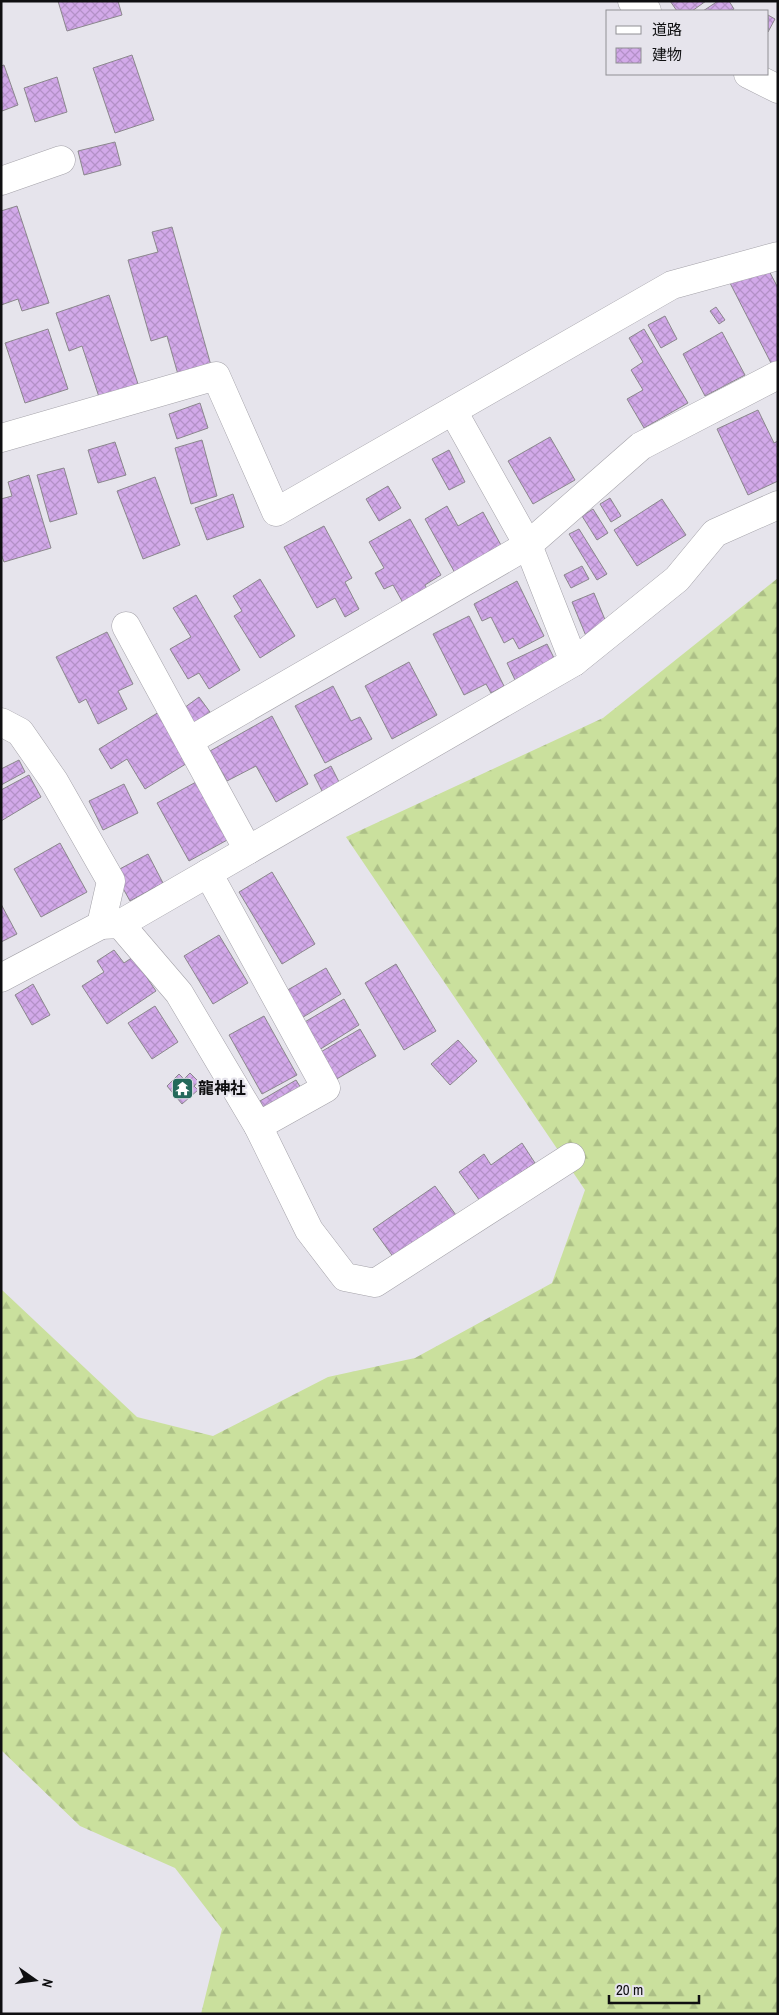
<svg xmlns="http://www.w3.org/2000/svg" width="779" height="2015" viewBox="0 0 779 2015" font-family="'Archivo Narrow','Noto Sans JP',sans-serif">
	<defs>
		<pattern id="forest-firs" width="22" height="20" patternUnits="userSpaceOnUse" patternTransform="scale(1.25)"><rect width="22" height="20" fill="#cae09d"/><path d="M5 1l3.5 6h-7zM16 11l3.5 6h-7z" fill="#acbf86"/></pattern>
		<pattern id="building-cross-hatch" width="8" height="8" patternUnits="userSpaceOnUse" patternTransform="scale(1.25)"><rect width="8" height="8" fill="#d2a9e9"/><path d="M0 0l8 8M0 8l8-8" fill="none" stroke="#b390c7"/></pattern>
	</defs>
	<rect width="100%" height="100%" fill="#e6e4ec"/>
	<path fill="url(#forest-firs)" d="M778 578V2014H201L222 1929 175 1868 80 1826 1 1750V1289L137 1417 213 1436 328 1377 415 1358 552 1283 585 1190 346 837 603 718Z"/>
	<g fill="url(#building-cross-hatch)" stroke="#8b878d">
		<path d="M58 1H118L122 15 67 31Z"/>
		<path d="M670 1H706L692 11H677Z"/>
		<path d="M718 1H729L734 9 730 11H703Z"/>
		<path d="M768 15 775 19 768 32Z"/>
		<path d="M132 55 154 120 115 133 93 68Z"/>
		<path d="M4 65 18 105 2 111 1 66Z"/>
		<path d="M57 77 67 112 35 122 24 88Z"/>
		<path d="M115 142 121 165 84 175 78 151Z"/>
		<path d="M17 206 49 303 22 311 18 299 1 305V211Z"/>
		<path d="M172 227 212 369 179 378 167 336 151 341 128 260 158 252 152 232Z"/>
		<path d="M766 265 778 288V362L772 365 730 283Z"/>
		<path d="M109 295 138 384 99 397 82 346 69 351 56 313Z"/>
		<path d="M716 307 725 320 719 324 710 311Z"/>
		<path d="M665 316 677 339 661 348 648 325Z"/>
		<path d="M48 329 68 389 25 403 5 343Z"/>
		<path d="M644 329 688 403 644 428 627 399 643 390 631 370 643 362 629 338Z"/>
		<path d="M722 332 745 375 705 396 683 354Z"/>
		<path d="M200 403 208 428 177 439 169 414Z"/>
		<path d="M758 410 774 443 778 441V481L748 495 717 429Z"/>
		<path d="M550 437 575 480 533 504 508 461Z"/>
		<path d="M202 440 217 496 191 504 175 448Z"/>
		<path d="M115 442 126 475 98 483 88 450Z"/>
		<path d="M449 450 465 482 449 490 432 459Z"/>
		<path d="M64 468 77 514 50 522 37 475Z"/>
		<path d="M29 475 51 548 4 562 1 554V499L12 496 8 482Z"/>
		<path d="M155 477 180 545 143 559 117 491Z"/>
		<path d="M388 486 401 508 379 521 366 499Z"/>
		<path d="M233 494 244 527 207 540 195 508Z"/>
		<path d="M610 498 621 516 611 522 600 504Z"/>
		<path d="M662 499 686 535 637 566 614 530Z"/>
		<path d="M447 506 458 526 483 512 502 547 455 573 425 519Z"/>
		<path d="M593 509 608 533 597 540 582 516Z"/>
		<path d="M410 519 441 575 425 585 431 596 407 610 393 585 384 589 375 573 384 568 369 542Z"/>
		<path d="M324 526 352 578 345 582 359 609 345 617 335 598 317 608 284 547Z"/>
		<path d="M579 529 607 574 597 580 569 534Z"/>
		<path d="M582 566 589 579 571 588 564 575Z"/>
		<path d="M260 579 295 636 260 658 234 616 242 611 233 596Z"/>
		<path d="M517 581 544 636 519 649 513 638 504 643 491 617 482 621 474 604Z"/>
		<path d="M594 593 608 627 586 636 572 602Z"/>
		<path d="M196 595 240 670 209 689 199 673 188 679 170 649 191 637 173 608Z"/>
		<path d="M469 616 504 686 491 693 486 684 464 695 433 634Z"/>
		<path d="M107 632 133 684 118 691 127 709 98 724 86 699 79 703 56 657Z"/>
		<path d="M547 644 556 662 516 682 507 663Z"/>
		<path d="M409 662 437 715 392 739 365 686Z"/>
		<path d="M333 686 351 721 360 717 372 739 325 763 295 706Z"/>
		<path d="M199 697 210 712 194 724 184 708Z"/>
		<path d="M159 712 189 762 145 789 127 759 111 769 99 749Z"/>
		<path d="M272 716 308 784 276 802 256 766 227 781 210 751Z"/>
		<path d="M19 760 25 772 1 785V769Z"/>
		<path d="M331 766 340 784 323 793 314 775Z"/>
		<path d="M29 775 41 797 1 821V790Z"/>
		<path d="M198 781 229 839 189 861 157 803Z"/>
		<path d="M124 784 138 813 103 830 89 801Z"/>
		<path d="M60 843 87 892 41 917 14 869Z"/>
		<path d="M148 854 163 883 130 901 114 872Z"/>
		<path d="M272 872 315 944 282 964 239 892Z"/>
		<path d="M1 904 17 934 1 942Z"/>
		<path d="M219 935 248 983 213 1004 184 956Z"/>
		<path d="M114 950 124 963 133 957 156 991 107 1024 82 986 104 972 97 961Z"/>
		<path d="M396 964 436 1031 404 1050 365 983Z"/>
		<path d="M326 968 341 994 300 1019 284 992Z"/>
		<path d="M33 984 50 1015 32 1025 15 995Z"/>
		<path d="M344 999 359 1025 319 1050 303 1023Z"/>
		<path d="M155 1006 178 1042 152 1059 128 1023Z"/>
		<path d="M264 1016 297 1075 262 1094 229 1035Z"/>
		<path d="M360 1029 376 1056 335 1080 319 1053Z"/>
		<path d="M458 1040 477 1061 450 1085 431 1064Z"/>
		<path d="M190 1073 199 1082 194 1086 198 1090 182 1104 167 1086 179 1074 184 1079Z"/>
		<path d="M296 1080 304 1093 267 1114 260 1101Z"/>
		<path d="M522 1143 535 1163 480 1201 459 1172 484 1154 491 1165Z"/>
		<path d="M435 1186 456 1215 394 1258 373 1229Z"/>
	</g>
	<g fill="none" stroke-linecap="round" stroke-linejoin="round">
		<defs>
			<g id="minor">
				<path d="M632 1 647 11"/>
				<path d="M748 74 778 89"/>
				<path d="M1 181 61 160"/>
				<path d="M453 411 528 545 574 662"/>
				<path d="M1 438 216 376 276 512 672 285 778 256"/>
				<path d="M126 626 248 850"/>
				<path d="M1 722 20 732 54 781 111 881 101 925 1 978"/>
				<path d="M189 741 528 545 641 446 778 375"/>
				<path d="M208 873 326 1088 258 1126"/>
				<path d="M120 924 179 993 258 1126 309 1230 345 1277 375 1283 571 1157"/>
				<path d="M101 925 120 924 574 662 677 579 715 533 778 505"/>
			</g>
		</defs>
		<use href="#minor" stroke="#a4a2a9" stroke-width="29"/>
		<use href="#minor" stroke="#fff" stroke-width="28"/>
	</g>
	<defs>
		<symbol id="temple-square" viewBox="-11 -11 22 22"><rect x="-9" y="-9" width="18" height="18" rx="4" fill="#24695b" stroke="#e6e4ec"/><path d="M0-6L5-2H3V0L6.5 2.5H4V6H1.5V3h-3V6H-4V2.5H-6.5L-3 0V-2H-5Z" fill="#fff"/></symbol>
	</defs>
	<g fill-rule="evenodd">
		<use href="#temple-square" x="170" y="1076" width="25" height="25"/>
	</g>
	<g text-anchor="middle" stroke-width="4.5" stroke-linejoin="round" paint-order="stroke">
		<g font-size="16" font-weight="bold" fill="#0f0f11" stroke="#e6e4ec" text-anchor="start">
			<text x="198" y="1094">龍神社</text>
		</g>
	</g>
	<rect width="779" height="2015" fill="none" stroke="#0f0f11" stroke-width="5"/>
	<rect x="606" y="10" width="162" height="65" fill="#e6e4ec" stroke="#908f94"/>
	<rect x="616" y="26" width="25" height="8" fill="#ffffff" stroke="#908f94"/>
	<text x="652" y="35" font-size="15" fill="#0f0f11">道路</text>
	<rect x="616" y="48" width="25" height="15" fill="url(#building-cross-hatch)" stroke="#908f94"/>
	<text x="652" y="60" font-size="15" fill="#0f0f11">建物</text>
	<g transform="translate(35 1980) rotate(104)" stroke="#e6e4ec" stroke-width="4" paint-order="stroke">
	<path d="M0-4L9 19L0 12L-9 19Z" fill="#0f0f11"/>
	<text y="-8" font-size="14" font-weight="bold" text-anchor="middle" fill="#0f0f11">N</text>
	</g>
	<path d="M609 1995v8h90v-8" fill="none" stroke="#0f0f11" stroke-width="2.5"/>
	<text x="616" y="1995" font-size="15" fill="#0f0f11" stroke="#e6e4ec" stroke-width="4" paint-order="stroke">20 m</text>
</svg>
